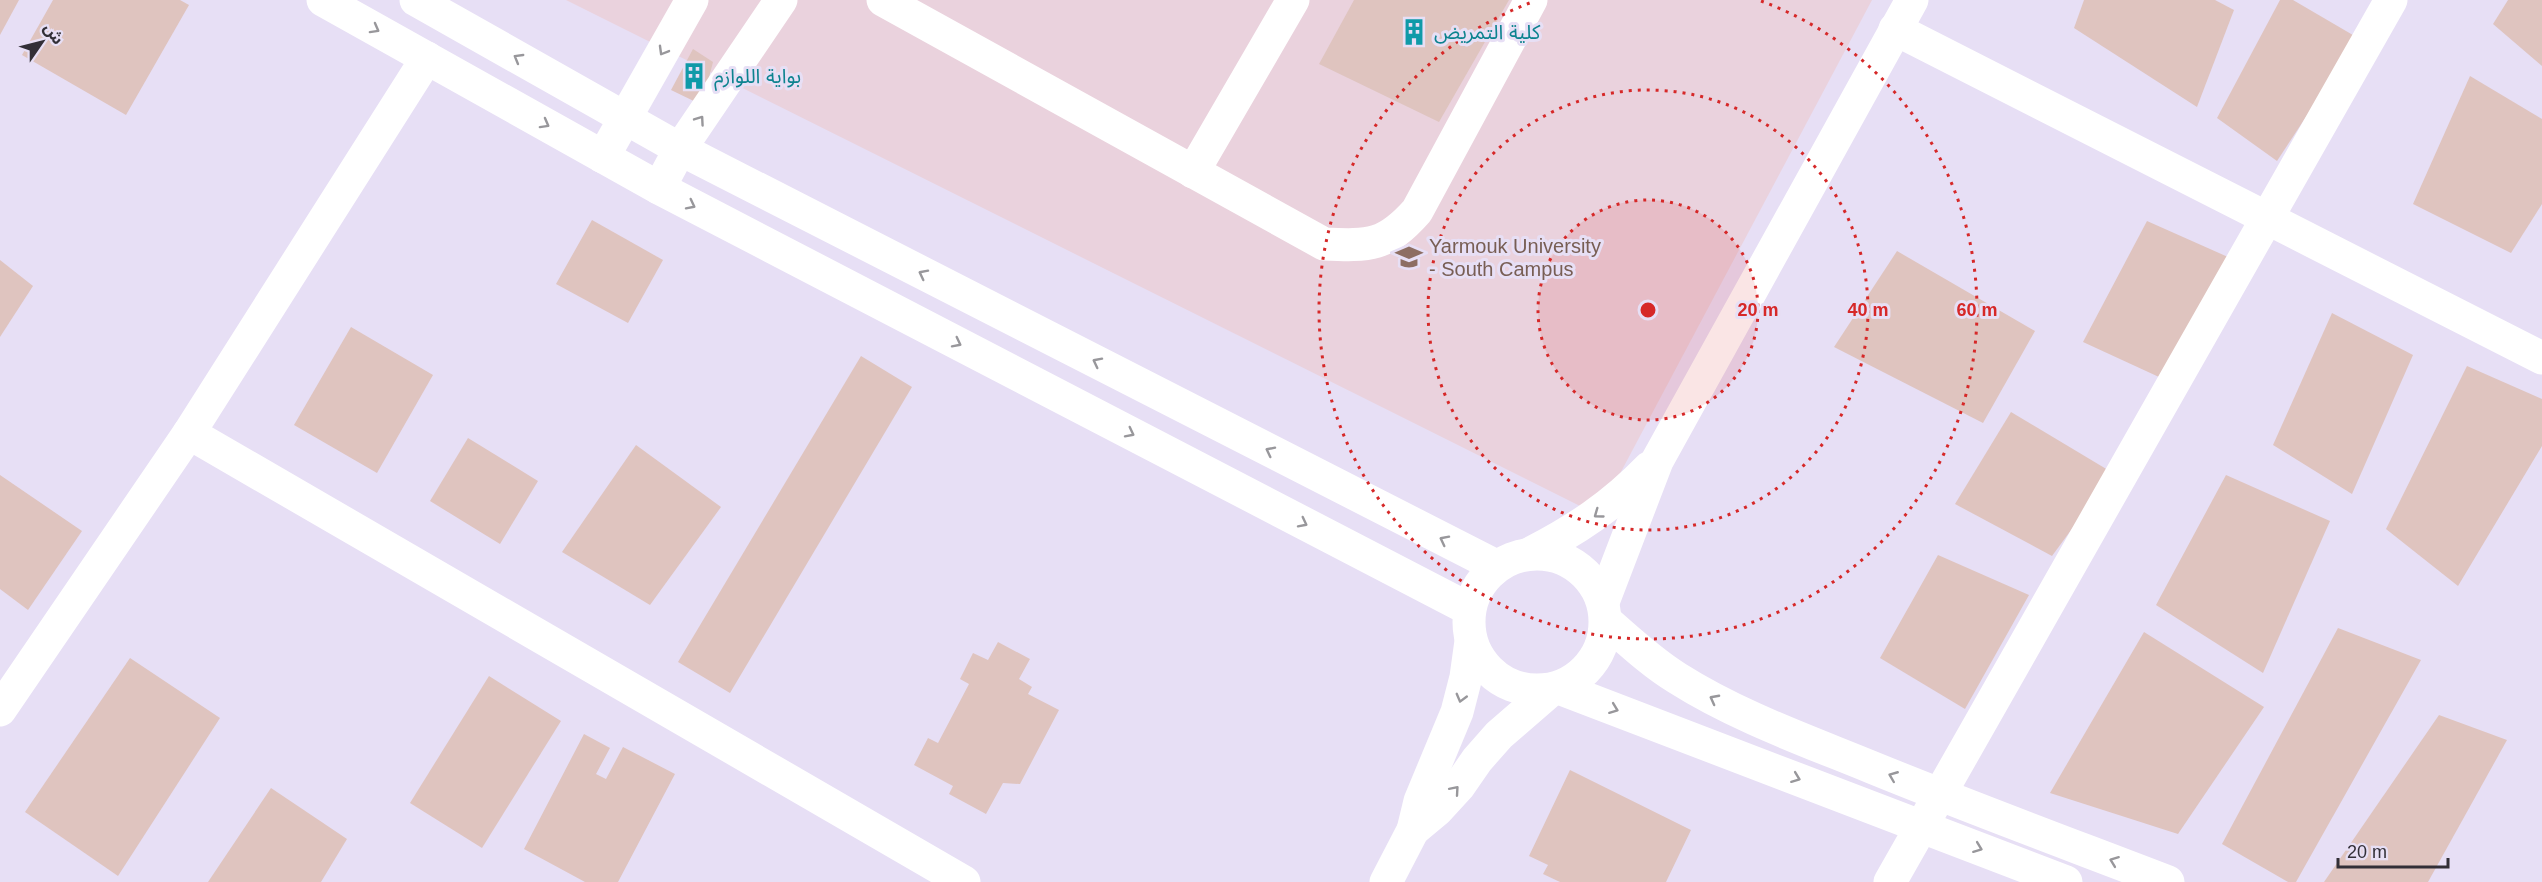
<svg xmlns="http://www.w3.org/2000/svg" width="2542" height="882" viewBox="0 0 2542 882" font-family="Helvetica,'Noto Sans Arabic',sans-serif">
	<rect width="100%" height="100%" fill="#e7dff5"/>
	<path fill="#ead2dd" d="M566 0H1872L1598 515Z"/>
	<g fill="#dfc4bf">
		<path d="M0 0H19L0 35Z"/>
		<path d="M53 0H180L189 5 126 115 22 55Z"/>
		<path d="M1354 0H1509L1439 122 1319 64Z"/>
		<path d="M2084 0H2215L2234 10 2197 107 2074 28Z"/>
		<path d="M2280 0H2293L2358 38 2277 161 2217 118Z"/>
		<path d="M2508 0H2542V66L2493 24Z"/>
		<path d="M693 49 713 62 702 105 671 90Z"/>
		<path d="M2470 76 2542 119V204L2511 253 2413 204Z"/>
		<path d="M592 220 663 260 628 323 556 284Z"/>
		<path d="M2147 221 2228 257 2159 377 2083 342Z"/>
		<path d="M1897 251 2035 331 1983 423 1834 347Z"/>
		<path d="M0 260 33 286 0 337Z"/>
		<path d="M2332 313 2413 355 2352 494 2273 445Z"/>
		<path d="M351 327 433 375 377 473 294 425Z"/>
		<path d="M861 356 912 387 730 693 678 662Z"/>
		<path d="M2467 366 2542 399V446L2458 586 2386 529Z"/>
		<path d="M2011 412 2113 473 2052 556 1955 504Z"/>
		<path d="M468 438 538 481 500 544 430 501Z"/>
		<path d="M636 445 721 507 650 605 562 552Z"/>
		<path d="M0 475 82 531 28 610 0 589Z"/>
		<path d="M2226 475 2330 521 2263 673 2156 605Z"/>
		<path d="M1938 555 2029 595 1965 709 1880 658Z"/>
		<path d="M2338 628 2421 660 2296 882H2288L2222 844Z"/>
		<path d="M2144 632 2264 707 2178 834 2050 793Z"/>
		<path d="M998 642 1030 659 1019 679 1032 687 1028 694 1059 710 1020 784 1003 783 986 814 949 794 953 786 914 765 928 738 938 743 969 684 960 679 973 653 988 660Z"/>
		<path d="M130 658 220 718 118 876 25 812Z"/>
		<path d="M489 676 561 721 482 848 410 803Z"/>
		<path d="M2439 715 2507 740 2428 882H2324Z"/>
		<path d="M584 734 610 748 596 774 606 779 623 747 675 774 618 882H585L524 849Z"/>
		<path d="M1570 770 1691 830 1666 882H1560L1543 874 1548 865 1529 856Z"/>
		<path d="M271 788 347 839 321 882H208Z"/>
	</g>
	<g fill="none" stroke-linecap="round" stroke-linejoin="round">
		<g stroke="#fff" stroke-width="33">
			<path d="M883 0 1324 244C1370 246 1386 246 1417 211L1531 0"/>
			<path d="M1895 29 2542 358"/>
			<path d="M603 157 692 0"/>
			<path d="M1193 172 1293 0"/>
			<path d="M659 188 680 149 781 0"/>
			<path d="M189 433 964 882"/>
			<path d="M0 710 189 433 427 58"/>
			<path d="M1413 830 1437 810 1459 786 1477 760 1499 735 1551 690"/>
			<path d="M1386 882 1413 830 1420 801 1457 712 1466 677 1471 641"/>
			<path d="M1890 882 2391 0"/>
		</g>
		<g stroke="#fff" stroke-width="33">
			<path d="M323 0 659 188 1469 609"/>
			<path d="M416 0 680 149 1496 566"/>
			<circle cx="1537" cy="622" r="68"/>
			<path d="M1529 554C1576 530 1612 506 1649 468"/>
			<path d="M1603 602 1657 461 1912 0"/>
			<path d="M1606 621C1629 641 1651 662 1677 678 1737 716 1805 740 1871 767 1969 807 2069 844 2168 882"/>
			<path d="M1559 688 2066 882"/>
		</g>
	</g>
	<defs><path id="oneway-chevron" d="M-2-3.5L2.5 0L-2 3.5" fill="none" stroke-width="1.6" stroke-linecap="round" stroke-linejoin="round" transform="scale(1.5)"/></defs>
	<g stroke="#98979b">
		<use href="#oneway-chevron" transform="translate(375 29) rotate(29)"/>
		<use href="#oneway-chevron" transform="translate(663 51) rotate(120)"/>
		<use href="#oneway-chevron" transform="translate(518 58) rotate(-150)"/>
		<use href="#oneway-chevron" transform="translate(700 120) rotate(-55)"/>
		<use href="#oneway-chevron" transform="translate(545 124) rotate(29)"/>
		<use href="#oneway-chevron" transform="translate(691 205) rotate(27)"/>
		<use href="#oneway-chevron" transform="translate(923 274) rotate(-153)"/>
		<use href="#oneway-chevron" transform="translate(957 343) rotate(27)"/>
		<use href="#oneway-chevron" transform="translate(1097 362) rotate(-153)"/>
		<use href="#oneway-chevron" transform="translate(1130 433) rotate(27)"/>
		<use href="#oneway-chevron" transform="translate(1270 451) rotate(-153)"/>
		<use href="#oneway-chevron" transform="translate(1598 514) rotate(144)"/>
		<use href="#oneway-chevron" transform="translate(1303 523) rotate(27)"/>
		<use href="#oneway-chevron" transform="translate(1444 540) rotate(-153)"/>
		<use href="#oneway-chevron" transform="translate(1461 698) rotate(105)"/>
		<use href="#oneway-chevron" transform="translate(1714 699) rotate(-152)"/>
		<use href="#oneway-chevron" transform="translate(1614 709) rotate(21)"/>
		<use href="#oneway-chevron" transform="translate(1893 776) rotate(-158)"/>
		<use href="#oneway-chevron" transform="translate(1796 778) rotate(21)"/>
		<use href="#oneway-chevron" transform="translate(1455 790) rotate(-49)"/>
		<use href="#oneway-chevron" transform="translate(1978 848) rotate(21)"/>
		<use href="#oneway-chevron" transform="translate(2114 861) rotate(-159)"/>
	</g>
	<circle cx="1648" cy="310" r="110" fill="#d62828" fill-opacity=".12"/>
	<g fill="none" stroke="#d62828" stroke-width="3" stroke-dasharray="3 6">
		<circle cx="1648" cy="310" r="110"/>
		<circle cx="1648" cy="310" r="220"/>
		<path d="M1761 1A329 329 0 1 1 1535 1"/>
	</g>
	<defs>
		<symbol id="building-bare" viewBox="-9 -9 18 18"><path d="M-4-6H4V6H1V3H-1V6H-4ZM-2.5-4.3h1.7v1.8h-1.7ZM.8-4.3h1.7v1.8H.8ZM-2.5-1h1.7V.8h-1.7ZM.8-1h1.7V.8H.8Z" fill="#0f9aa8" stroke="#e7dff5" stroke-width="2.5" paint-order="stroke"/></symbol>
		<symbol id="university-bare" viewBox="-9 -9 18 18"><path d="M0-5L7-2L0 1L-7-2ZM-4 1L0 2.5L4 1V4Q0 6-4 4Z" fill="#8d6e63" stroke="#e7dff5" stroke-width="2.5" paint-order="stroke"/></symbol>
	</defs>
	<g fill-rule="evenodd">
		<use href="#building-bare" x="1395" y="13" width="38" height="38"/>
		<use href="#building-bare" x="675" y="57" width="38" height="38"/>
		<use href="#university-bare" x="1390" y="238" width="38" height="38"/>
	</g>
	<g text-anchor="middle" stroke-width="6" stroke-linejoin="round" paint-order="stroke">
		<g font-size="20" fill="#0d838f" stroke="#e7dff5" text-anchor="start">
			<text x="1434" y="39">كلية التمريض</text>
			<text x="714" y="83">بواية اللوازم</text>
		</g>
		<g font-size="20" fill="#785e54" stroke="#e7dff5" text-anchor="start">
			<text x="1429" y="253">Yarmouk University<tspan x="1429" dy="23">- South Campus</tspan></text>
		</g>
	</g>
	<circle cx="1648" cy="310" r="9" fill="#d62828" stroke="#e7dff5" stroke-width="3"/>
	<g font-size="18" text-anchor="middle" font-weight="bold" fill="#d62828" stroke="#e7dff5" stroke-width="6" stroke-linejoin="round" paint-order="stroke">
		<text x="1758" y="316">20 m</text>
		<text x="1868" y="316">40 m</text>
		<text x="1977" y="316">60 m</text>
	</g>
	<g transform="translate(42 42) rotate(55)" stroke="#e7dff5" stroke-width="4.5" paint-order="stroke">
	<path d="M0-4.5L10 22L0 15L-10 22Z" fill="#322f37"/>
	<text y="-9" font-size="16" font-weight="bold" text-anchor="middle" fill="#322f37">ش</text>
	</g>
	<path d="M2338 858v9h110v-9" fill="none" stroke="#322f37" stroke-width="3"/>
	<text x="2347" y="858" font-size="18" fill="#322f37" stroke="#e7dff5" stroke-width="4.5" paint-order="stroke">20 m</text>
</svg>
